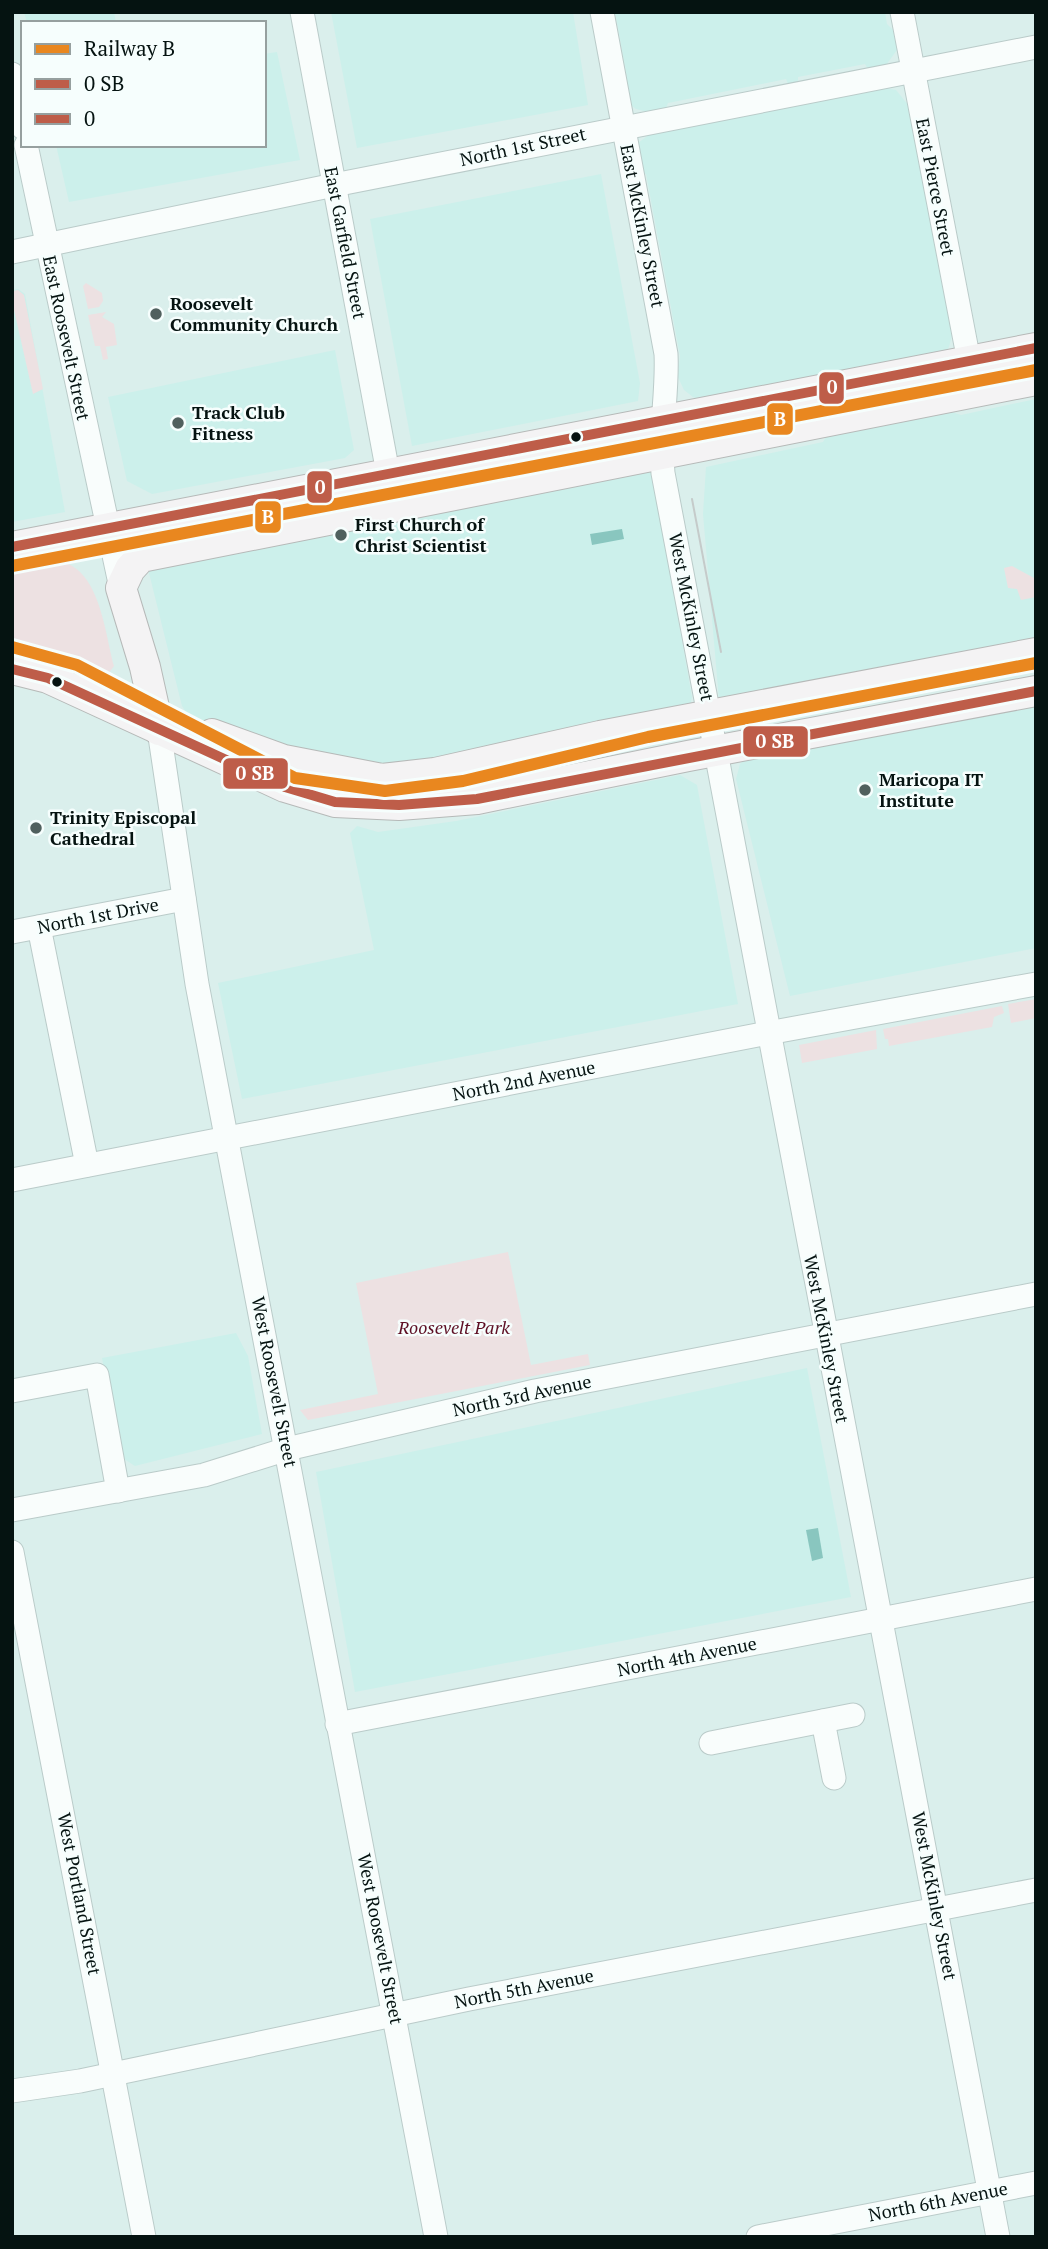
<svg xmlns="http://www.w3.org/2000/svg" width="1048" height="2249" viewBox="0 0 1048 2249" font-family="'PT Serif',serif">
	<rect width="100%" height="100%" fill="#daefec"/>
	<g fill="#ccf0eb">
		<path d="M24 12H114L116 23H27Z"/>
		<path d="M331 12H573L588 105 357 148Z"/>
		<path d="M615 12H885L887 24 895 32 897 50 886 65 868 69 865 64 798 77V82L788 84 786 79 668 103 666 108 648 112 636 109 628 103 622 79 627 77Z"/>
		<path d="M277 52 300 160 69 202 56 145H264V54Z"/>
		<path d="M884 88 896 90 909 106 952 335 949 347 946 351 701 400 693 397 684 390 678 377 680 356 646 174H641L638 143 650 134Z"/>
		<path d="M601 174 640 383 638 401 412 446 370 219Z"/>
		<path d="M18 289 25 294 65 512 12 522V290Z"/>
		<path d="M335 350 354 450 345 458 152 494 127 481 108 397Z"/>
		<path d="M1036 399V641L719 700 703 514 706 467 823 442 826 437 952 412 961 415Z"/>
		<path d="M648 467 652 473 692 697 690 706 380 770 217 730 189 717 182 706 148 569Z"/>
		<path d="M1036 703V948L790 996 736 779 740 764 746 758Z"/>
		<path d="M680 775 697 785 738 1004 242 1099 218 983 374 950 350 833 357 826 378 832 456 821Z"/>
		<path d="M236 1333 248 1356 262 1434 135 1466 121 1457 102 1358Z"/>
		<path d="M807 1368 851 1597 355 1692 316 1472Z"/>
	</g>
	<g fill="#ede1e2">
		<path d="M86 283 102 293 103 301 99 307 88 309 83 286Z"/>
		<path d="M18 290 24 295 43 389 33 394 12 301V291Z"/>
		<path d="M106 312 102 317 114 324 117 345 106 347 108 359 103 360 100 346H95L88 315Z"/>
		<path d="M62 562C100 571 105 633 114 666L108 674 35 647 12 643V570Z"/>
		<path d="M1012 566 1036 579V597L1021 600 1017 589 1008 588 1004 568Z"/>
		<path d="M1036 999V1018L1011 1023 1008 1004Z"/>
		<path d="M1002 1006 1004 1013 994 1017 992 1027 889 1046 888 1039H885L883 1029Z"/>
		<path d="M876 1030 877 1049 802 1063 799 1045Z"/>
		<path d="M508 1252 531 1365 588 1354 590 1365 308 1420 300 1410 378 1394 356 1283Z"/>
	</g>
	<g fill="#89c6bf">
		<path d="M622 529 624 539 592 545 590 534Z"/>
		<path d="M818 1528 823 1558 812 1561 806 1530Z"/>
	</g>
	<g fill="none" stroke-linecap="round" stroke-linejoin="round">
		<defs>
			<g id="minor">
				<path d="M302 12 388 473"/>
				<path d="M602 12 666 354C668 394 659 433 663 473L998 2237"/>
				<path d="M902 12 969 361"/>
				<path d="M12 74 23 128"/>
				<path d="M26 145 121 588"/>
				<path d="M12 252 334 185 1036 47"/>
				<path d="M159 730 197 984 436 2237"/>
				<path d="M39 927 87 1165"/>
				<path d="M12 932 184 899"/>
				<path d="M12 1180 768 1033 1036 984"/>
				<path d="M12 1391 97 1375 118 1491"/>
				<path d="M12 1510 204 1475 287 1449 535 1391 1036 1294"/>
				<path d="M12 1552 144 2237"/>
				<path d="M823 1721 834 1778"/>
				<path d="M337 1724 1036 1589"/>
				<path d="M711 1743 853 1715"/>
				<path d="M12 2091 80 2081 469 1999 1036 1890"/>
				<path d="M758 2237 1036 2183"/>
			</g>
			<g id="major">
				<path d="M12 547 1036 348"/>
				<path d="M12 669 48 678 285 787 335 802 399 805 477 799 688 756 1036 691"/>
				<path d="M159 730 145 667 121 588 130 569 141 557 1036 380"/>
				<path d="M212 734 284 760 382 779 435 773 600 736 1036 653"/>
			</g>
		</defs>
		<use href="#minor" stroke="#bacbc9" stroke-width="25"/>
		<use href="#major" stroke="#b6b9b8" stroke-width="32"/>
		<use href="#minor" stroke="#f9fdfc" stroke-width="23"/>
		<use href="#major" stroke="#f4f3f4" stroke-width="30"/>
		<path stroke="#c5cbca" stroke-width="2" d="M692 499 721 652"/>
		<defs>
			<path id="bus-1" d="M12 669 48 678 285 787 335 802 399 805 477 799 1036 691"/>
			<path id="bus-2" d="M12 547 1036 348"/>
		</defs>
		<use href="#bus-1" stroke="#f6fefd" stroke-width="16"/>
		<use href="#bus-2" stroke="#f6fefd" stroke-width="16"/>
		<use href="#bus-1" stroke="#be5d49" stroke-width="10"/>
		<use href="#bus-2" stroke="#be5d49" stroke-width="10"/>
		<defs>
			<g id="rail-1">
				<path d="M12 566 1036 370"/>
				<path d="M12 647 77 665 295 778 385 791 463 781 648 737 1036 663"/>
			</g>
		</defs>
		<use href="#rail-1" stroke="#f6fefd" stroke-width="18"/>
		<use href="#rail-1" stroke="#e9871f" stroke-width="12"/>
	</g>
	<g fill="#50605e" stroke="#f6fefd" stroke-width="2.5">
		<circle cx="156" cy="314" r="7"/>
		<circle cx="178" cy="423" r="7"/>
		<circle cx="341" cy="535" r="7"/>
		<circle cx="865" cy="790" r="7"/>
		<circle cx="36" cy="828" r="7"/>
	</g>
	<g fill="#051311" stroke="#f6fefd" stroke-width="2.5">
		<circle cx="576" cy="437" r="6"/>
		<circle cx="57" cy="682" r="6"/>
	</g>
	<g text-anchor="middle" stroke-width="5" stroke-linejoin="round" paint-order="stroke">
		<g font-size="18" fill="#051311" stroke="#f6fefd">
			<text transform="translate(523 147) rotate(-12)" y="6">North 1st Street</text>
			<text transform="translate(935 187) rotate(79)" y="6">East Pierce Street</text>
			<text transform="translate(642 226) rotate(79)" y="6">East McKinley Street</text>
			<text transform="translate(345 243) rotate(79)" y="6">East Garfield Street</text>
			<text transform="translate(66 338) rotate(78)" y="6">East Roosevelt Street</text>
			<text transform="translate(691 617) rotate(79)" y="6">West McKinley Street</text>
			<text transform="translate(98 916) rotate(-11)" y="6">North 1st Drive</text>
			<text transform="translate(524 1081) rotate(-11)" y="6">North 2nd Avenue</text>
			<text transform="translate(826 1339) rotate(79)" y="6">West McKinley Street</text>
			<text transform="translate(274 1382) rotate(79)" y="6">West Roosevelt Street</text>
			<text transform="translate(522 1396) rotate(-12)" y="6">North 3rd Avenue</text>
			<text transform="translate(687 1657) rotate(-11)" y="6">North 4th Avenue</text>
			<text transform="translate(79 1894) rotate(79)" y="6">West Portland Street</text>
			<text transform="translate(934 1896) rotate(79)" y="6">West McKinley Street</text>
			<text transform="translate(380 1939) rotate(79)" y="6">West Roosevelt Street</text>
			<text transform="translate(524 1989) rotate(-11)" y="6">North 5th Avenue</text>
			<text transform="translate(938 2202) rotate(-11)" y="6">North 6th Avenue</text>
		</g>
		<g font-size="18" font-weight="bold" fill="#051311" stroke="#f6fefd" text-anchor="start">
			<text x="170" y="310">Roosevelt<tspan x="170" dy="21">Community Church</tspan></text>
			<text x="192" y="419">Track Club<tspan x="192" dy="21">Fitness</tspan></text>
			<text x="355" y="531">First Church of<tspan x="355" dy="21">Christ Scientist</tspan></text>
			<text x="879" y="786">Maricopa IT<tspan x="879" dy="21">Institute</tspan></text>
			<text x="50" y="824">Trinity Episcopal<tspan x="50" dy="21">Cathedral</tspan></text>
		</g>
		<g font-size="18" font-style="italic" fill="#5e1025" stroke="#f6fefd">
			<text x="454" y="1334">Roosevelt Park</text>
		</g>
	</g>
	<g stroke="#f6fefd" stroke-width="2.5">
		<rect x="818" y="371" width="27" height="34" rx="7" fill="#be5d49"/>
		<rect x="766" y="402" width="28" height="34" rx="7" fill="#e9871f"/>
		<rect x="306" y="470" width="27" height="34" rx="7" fill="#be5d49"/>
		<rect x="254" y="500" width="28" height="34" rx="7" fill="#e9871f"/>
		<rect x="742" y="725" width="67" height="33" rx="7" fill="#be5d49"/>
		<rect x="222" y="757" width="67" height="33" rx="7" fill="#be5d49"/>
	</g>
	<g font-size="19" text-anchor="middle" font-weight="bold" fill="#fff">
		<text x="832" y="394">0</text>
		<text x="780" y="426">B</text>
		<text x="320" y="494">0</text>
		<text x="268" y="524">B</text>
		<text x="775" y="748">0 SB</text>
		<text x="255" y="780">0 SB</text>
	</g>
	<rect width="1048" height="2249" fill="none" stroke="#051311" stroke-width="28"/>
	<rect x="21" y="21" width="245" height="126" fill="#f6fefd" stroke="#96a09f" stroke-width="2"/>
	<rect x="35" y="44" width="35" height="10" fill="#e9871f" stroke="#96a09f" stroke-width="2"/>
	<text x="84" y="56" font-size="21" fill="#051311">Railway B</text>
	<rect x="35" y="79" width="35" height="10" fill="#be5d49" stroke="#96a09f" stroke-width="2"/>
	<text x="84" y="91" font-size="21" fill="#051311">0 SB</text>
	<rect x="35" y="114" width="35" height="10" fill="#be5d49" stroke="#96a09f" stroke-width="2"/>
	<text x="84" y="126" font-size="21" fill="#051311">0</text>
</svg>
